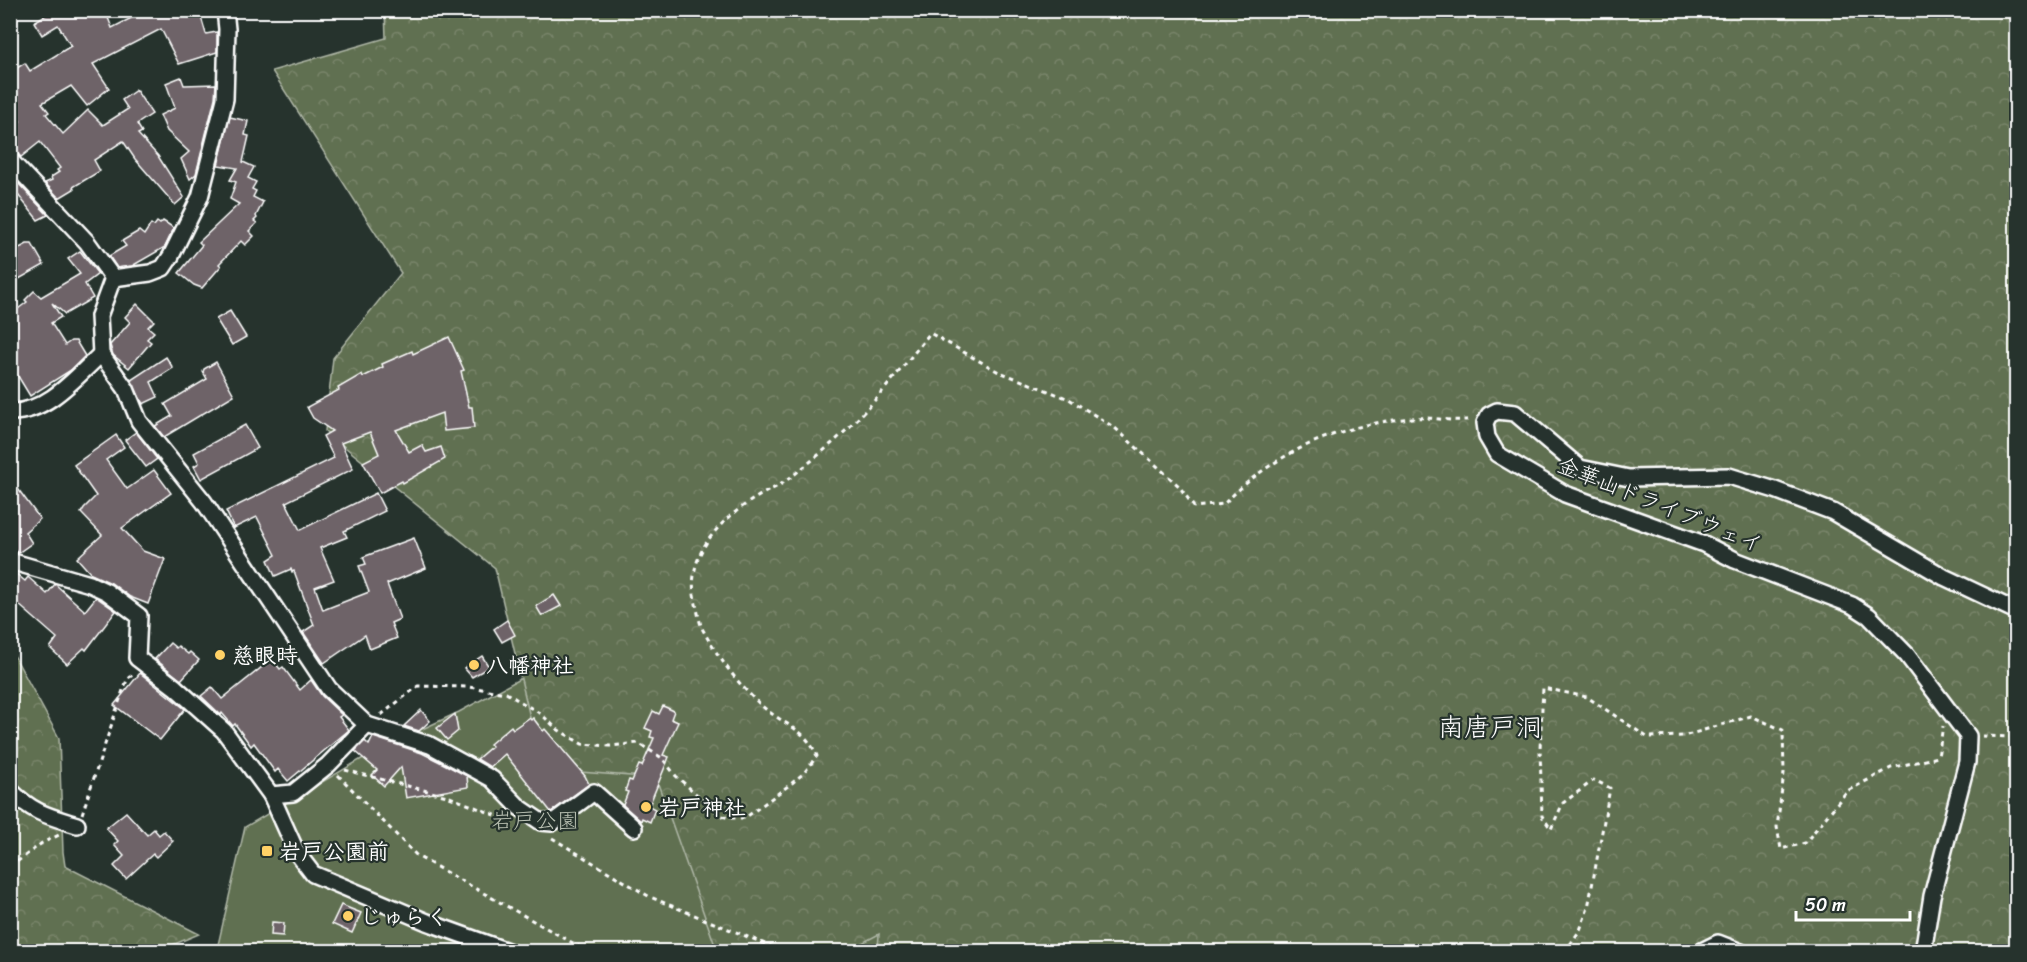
<svg xmlns="http://www.w3.org/2000/svg" width="2027" height="962" viewBox="0 0 2027 962" font-family="Sriracha,'Klee One',sans-serif">
	<defs>
		<pattern id="forest-crowns" width="20" height="18" patternUnits="userSpaceOnUse" patternTransform="scale(1.5)"><rect width="20" height="18" fill="#617051"/><path d="M2 6a3 3 0 1 1 6 0M12 15a3 3 0 1 1 6 0" fill="none" stroke="#79856b"/></pattern>
	</defs>
	<rect width="100%" height="100%" fill="#26332d"/>
	<filter id="ink" filterUnits="userSpaceOnUse"><feTurbulence type="fractalNoise" baseFrequency=".0167" numOctaves="2"/><feDisplacementMap in="SourceGraphic" scale="12" xChannelSelector="R" yChannelSelector="G"/><feConvolveMatrix kernelMatrix="1 2 1 2 8 2 1 2 1" color-interpolation-filters="sRGB"/></filter>
	<g filter="url(#ink)">
		<path fill="#617051" stroke="#b0b8a8" stroke-width="1.5" d="M536 670 911 951 327 952 310 943 300 951 208 952 218 945 245 827 377 750 459 712Z"/>
		<g fill="url(#forest-crowns)" stroke="#b0b8a8" stroke-width="1.5">
			<path d="M385 10 2016 11V951H878L879 934 847 951H717L656 778 542 769 495 568 325 431 333 358 401 273 272 71 386 38Z"/>
			<path d="M10 648 59 738 63 852 65 866 199 934 158 951H11Z"/>
		</g>
		<g fill="#6e6367" stroke="#fff" stroke-width="1.5">
			<path d="M54 10H105L112 28 143 12H148L150 16 154 13 156 16 174 10H199L206 34 217 32V52L179 64 161 29 93 64 109 88 87 106 71 86 42 103 49 112 46 114 63 134 88 110 103 125 128 109 122 100 136 90 152 114 137 124 142 132 138 134 158 156 184 197 175 205 135 159 123 141 94 160 100 171 73 187 74 189 59 198 45 183 52 180 51 177 59 172 57 170 60 168 40 142 21 157 10 146V129L20 121 10 105V72L25 63 30 71 71 46 58 25 42 35 34 22Z"/>
			<path d="M181 77 184 85 216 84 215 98 196 174 190 179 181 159 189 152 167 131 160 115 175 108 166 83Z"/>
			<path d="M230 117 248 121 245 135 249 136 243 162 254 167 248 178 256 182 252 189 256 191 253 197 263 202 256 216 257 218 254 221 257 223 249 231 254 236 245 245 241 241 219 264 221 266 202 288 194 285 179 273 202 245 199 242 239 204 230 199 236 182 230 180 237 168 218 165Z"/>
			<path d="M15 180 48 215 38 220 10 185V182Z"/>
			<path d="M163 221 174 228 165 247 132 266 117 268 109 256 126 246 122 241 139 231 144 235 151 224 154 226 157 222 160 224Z"/>
			<path d="M27 244H32L44 265 10 284V253Z"/>
			<path d="M80 251 98 274 85 284 93 298 65 314 52 303 61 317 51 323 65 345 71 341H76L85 356 71 370 30 396 13 368 10 315 27 302 25 300 34 291 41 297 80 274 68 259Z"/>
			<path d="M137 304 154 321 148 327 154 332 147 339 151 342 129 368 113 355 110 345 130 322 125 317Z"/>
			<path d="M230 311 246 337 232 345 216 319Z"/>
			<path d="M449 337 464 370 461 371 469 407H472L474 428 444 431 442 413 396 430 409 452 422 445 426 452 441 447 445 459 403 483 402 481 380 493 363 462 379 454 370 432 341 443 353 469 286 502 300 530 376 493 385 511 344 531 347 537 320 548 334 580 315 587 323 610 369 592 359 566 366 564 363 557 414 538 426 568 387 584 400 619 391 623 397 638 370 649 365 635 324 663 303 632 314 625 294 571 292 572 291 569 275 576 268 560 276 555 257 517 234 528 226 511 334 458 323 436 332 431 313 418 307 407 339 390 338 388 362 374 363 377 383 367 382 364 412 351 413 354Z"/>
			<path d="M166 357 173 368 151 382 158 397 143 404 131 380Z"/>
			<path d="M216 362 234 395 164 437 155 426 172 416 165 404 207 379 203 372 204 369Z"/>
			<path d="M245 425 258 448 201 479 194 466 199 463 194 453Z"/>
			<path d="M136 432 157 459 146 467 125 440Z"/>
			<path d="M116 435 124 447 106 460 127 489 154 470 171 493 122 528 143 551 165 559 148 604 130 597 111 583 91 574 77 558 102 535 81 513 84 508 96 496 74 465Z"/>
			<path d="M10 478 40 519 25 532 32 543 18 553 10 543Z"/>
			<path d="M10 571 15 573 25 581 28 577 47 594 55 584 85 611 96 597 116 611 86 650 84 648 67 664 50 648 57 638 10 597Z"/>
			<path d="M554 595 561 606 542 616 536 606Z"/>
			<path d="M507 620 515 635 502 642 494 629Z"/>
			<path d="M170 643 176 648 178 646 188 654 190 652 199 660 181 680 155 659Z"/>
			<path d="M482 656 489 667 472 677 464 668Z"/>
			<path d="M272 659 280 669 283 667 300 690 311 680 322 696 342 715 339 717 349 730 288 781 278 769 275 772 254 743 251 746 235 724 233 726 222 713 221 715 201 696 212 687 222 699Z"/>
			<path d="M140 673 185 709 160 740 114 705Z"/>
			<path d="M663 706 674 711 671 719 678 722 663 755 669 757 649 806 655 809 650 822 642 818 641 821 623 805 628 792 625 791 629 780 632 781 639 765 642 766 654 738 650 737 652 731 645 728 653 711 659 714Z"/>
			<path d="M421 710 430 721 419 731 404 726Z"/>
			<path d="M455 714 458 731 447 740 437 728Z"/>
			<path d="M529 718 531 720 533 718 543 731 545 729 585 776 589 784 551 812 505 754 490 767 477 759 492 746 490 744 511 726 513 729Z"/>
			<path d="M373 737 422 753 446 765 467 776 468 787 406 798 401 767 384 786 372 775 377 770 355 751 365 741 369 745Z"/>
			<path d="M126 812 147 835 154 829 159 835 164 831 173 841 156 857 153 854 126 879 114 866 124 856 114 845 118 841 106 828Z"/>
			<path d="M341 905 361 913 352 933 332 924Z"/>
			<path d="M272 922 284 923 283 936 271 935Z"/>
		</g>
		<g fill="none" stroke-linecap="round" stroke-linejoin="round">
			<defs>
				<g id="minor">
					<path d="M10 160 87 242 113 278"/>
					<path d="M113 278 99 316 101 354 126 389 139 421 204 502 329 689 367 725 430 745 492 779 519 807 541 822 552 823 594 792 634 828"/>
					<path d="M113 278 150 273 163 268 171 256 200 197 225 99 227 29 225 10"/>
					<path d="M10 412C47 413 76 377 101 354"/>
					<path d="M10 561 90 584 107 592 139 616 137 658 175 687 224 731 271 795 297 853 313 874 427 922 510 952"/>
					<path d="M10 790C33 813 48 816 77 825"/>
					<path d="M271 795 293 793 328 765 367 725"/>
					<path d="M1700 952 1718 943 1741 952"/>
					<path d="M1923 952 1932 896 1967 762 1968 736 1907 655 1869 616 1852 605 1735 560 1704 544 1565 494 1497 454 1487 437 1485 423 1489 415 1497 411 1515 413 1580 468 1629 478 1729 476 1775 490 1833 512 1944 577 2016 611"/>
				</g>
			</defs>
			<use href="#minor" stroke="#fff" stroke-width="20"/>
			<g stroke="#fff" stroke-width="3" stroke-dasharray="4.5 4.5" stroke-linecap="butt">
				<path d="M381 715 418 686 469 687 506 693 541 714 557 729 582 744 610 746 638 743 662 758 676 776 720 815 728 818H745L792 783 804 773 817 756C806 730 789 727 768 711 743 691 718 658 703 630 699 622 698 612 696 604 682 552 726 513 768 491 772 489 776 487 780 485 797 473 814 459 830 445 867 413 899 372 930 333L997 371 1069 399 1115 428 1179 486 1194 507 1224 504C1274 452 1341 424 1412 418 1432 416 1452 423 1472 419"/>
				<path d="M1982 736 2016 737"/>
				<path d="M345 770 447 796 513 822"/>
				<path d="M338 775 417 856 589 952"/>
				<path d="M82 814 123 690 128 678 136 673"/>
				<path d="M552 838 650 897 785 952"/>
				<path d="M10 867 42 843 59 835"/>
				<path d="M10 939 21 952"/>
				<path d="M1565 952 1580 930 1588 908 1610 788 1594 780 1563 803 1551 829 1542 816 1540 749 1543 688 1587 697 1647 737 1684 736 1751 716 1783 730 1784 773 1777 827 1781 849 1805 843 1847 791 1891 768 1938 757 1943 726"/>
			</g>
			<use href="#minor" stroke="#26332d" stroke-width="15"/>
		</g>
	</g>
	<g fill="#ffd166" stroke="#26332d" stroke-width="2">
		<circle cx="220" cy="655" r="6"/>
		<circle cx="474" cy="665" r="6"/>
		<circle cx="646" cy="807" r="6"/>
		<rect x="261" y="845" width="12" height="12" rx="3"/>
		<circle cx="348" cy="916" r="6"/>
	</g>
	<g text-anchor="middle" stroke-width="4.5" stroke-linejoin="round" paint-order="stroke">
		<g font-size="22" fill="#fff" stroke="#26332d">
			<text transform="translate(1660 504) rotate(22)" y="8">金華山ドライブウェイ</text>
		</g>
		<g font-size="22" font-weight="bold" fill="#fff" stroke="#26332d" text-anchor="start">
			<text x="232" y="663">慈眼時</text>
			<text x="486" y="673">八幡神社</text>
			<text x="658" y="815">岩戸神社</text>
			<text x="279" y="859">岩戸公園前</text>
			<text x="360" y="924">じゅらく</text>
		</g>
		<g font-size="22" fill="#b8bfb1" stroke="#26332d">
			<text x="535" y="828">岩戸公園</text>
		</g>
		<g font-size="26" fill="#fff" stroke="#26332d">
			<text x="1490" y="736">南唐戸洞</text>
		</g>
	</g>
	<rect width="2027" height="962" fill="none" stroke="#26332d" stroke-width="36"/>
	<rect x="18" y="18" width="1991" height="926" fill="none" stroke="#fff" stroke-width="2" filter="url(#ink)"/>
	<path d="M1796 911v9h114v-9" fill="none" stroke="#ffffff" stroke-width="3"/>
	<text x="1805" y="911" font-size="18" fill="#ffffff" stroke="#26332d" stroke-width="4.5" paint-order="stroke">50 m</text>
</svg>
